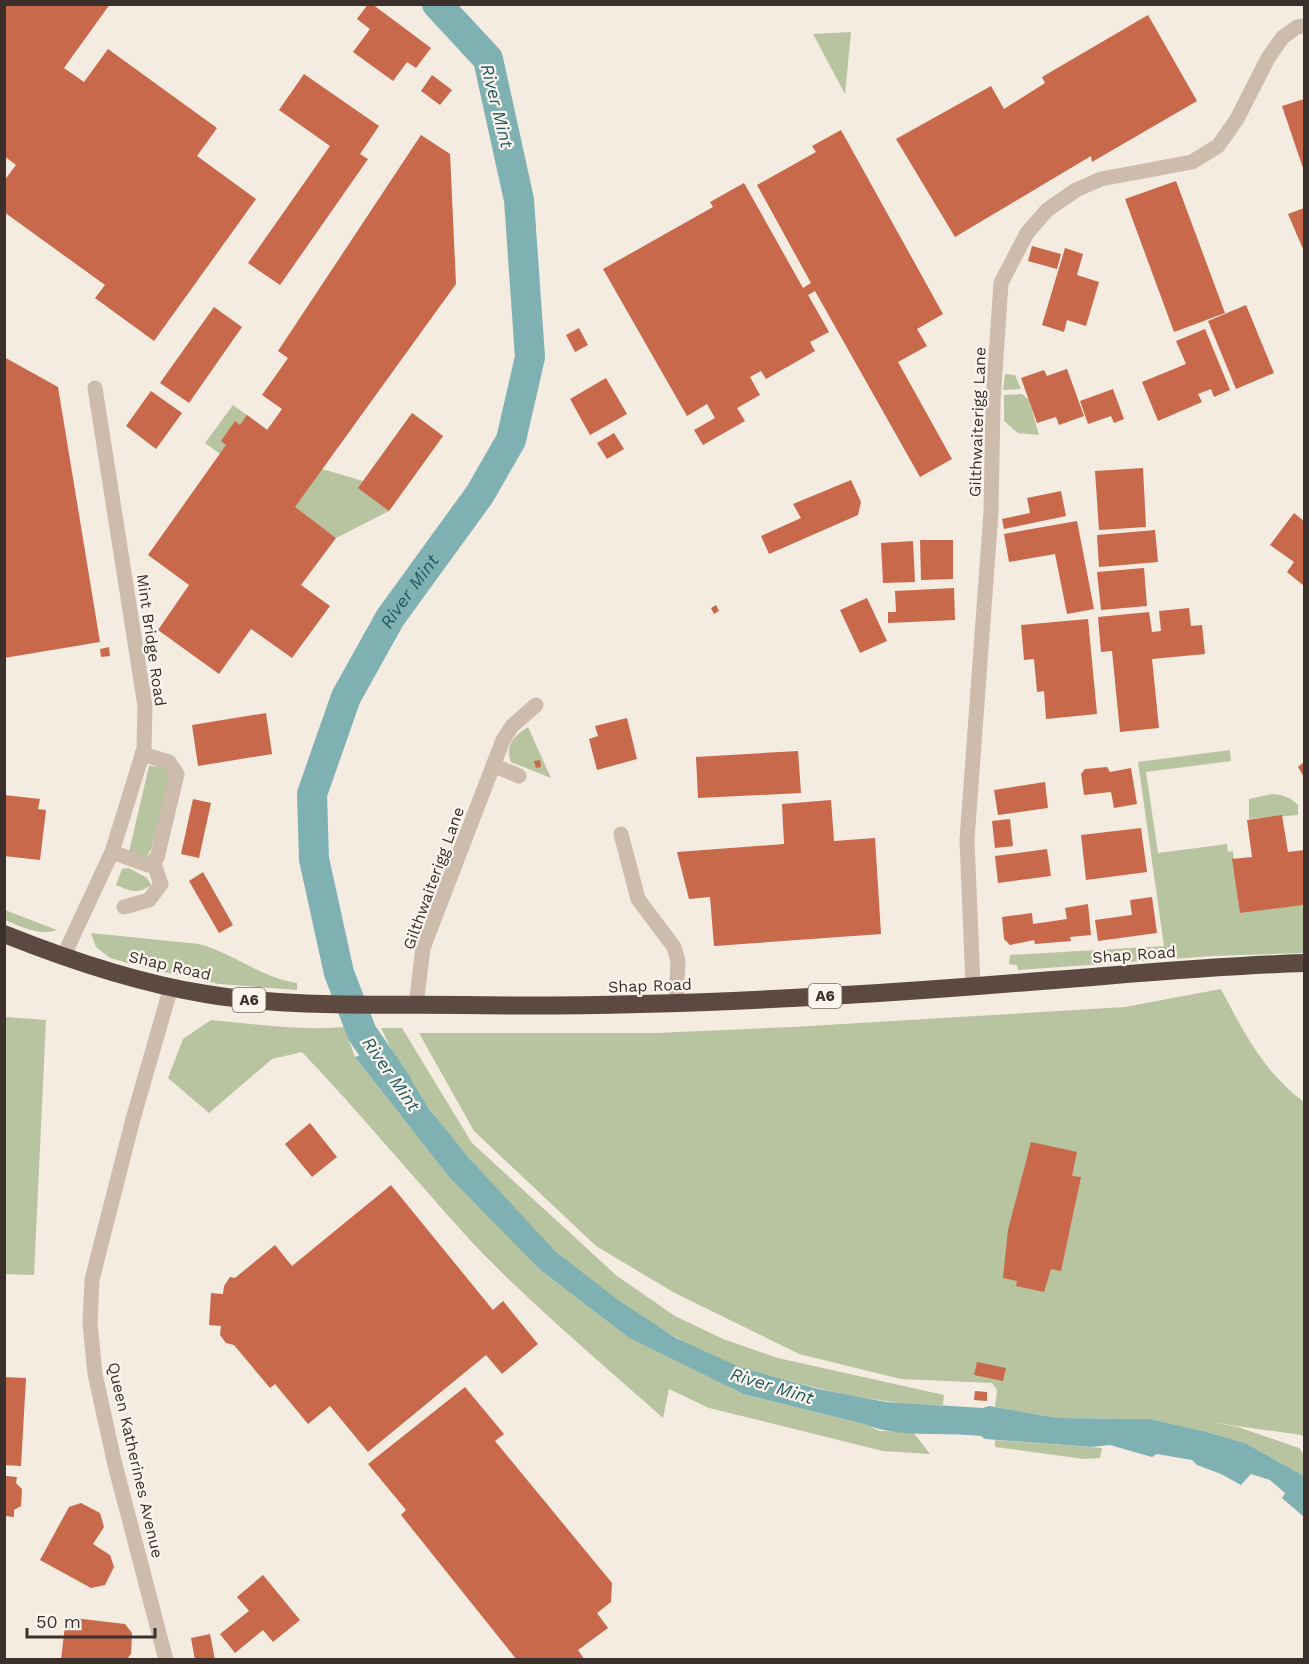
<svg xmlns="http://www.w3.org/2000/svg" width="1309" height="1664" viewBox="0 0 1309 1664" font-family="'Work Sans',sans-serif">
	<rect width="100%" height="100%" fill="#f4ebe1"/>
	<g fill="#b8c4a0">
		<path d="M851 32 845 94 813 34Z"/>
		<path d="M1005 374 1015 375 1021 389 1003 390Z"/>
		<path d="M1022 394 1029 400 1039 435 1018 433 1004 421V395Z"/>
		<path d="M233 405 322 469 363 481 412 413 443 436 389 511 336 538 205 443Z"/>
		<path d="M528 727 551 778 511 762C504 745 515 735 528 727Z"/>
		<path d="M1230 750 1231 761 1146 772 1158 853 1227 844 1228 852 1233 851 1240 913 1302 905 1304 909V953L1213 956 1018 970 1017 965 1009 964 1010 955 1164 946 1138 762Z"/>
		<path d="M149 766 164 767 169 774 167 793 151 849 147 856 132 855 129 852Z"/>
		<path d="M1272 794C1283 795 1290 797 1298 805V815L1249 819V799Z"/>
		<path d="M129 868 147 878 151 885C138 895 130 891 116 885L122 869Z"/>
		<path d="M4 910H5L57 930C39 936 22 927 5 920Z"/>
		<path d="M91 933 199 944C233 953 262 978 297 983V990L219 984 146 968 110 958 96 947Z"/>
		<path d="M1221 989C1243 1031 1265 1074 1304 1102V1438L1301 1435 1209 1422 1238 1427 1299 1448 1304 1454V1476L1245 1443 1203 1431 1150 1419 1057 1418 995 1407 997 1390 992 1383 901 1379 799 1354 673 1292 596 1246 474 1131 419 1033H656L793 1027 1125 1007Z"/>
		<path d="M5 1017 46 1020 34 1275 5 1274Z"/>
		<path d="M211 1020C255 1024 300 1031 344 1027L355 1057 449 1177 538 1268 585 1304 629 1338 743 1394 864 1424 880 1431 913 1432 930 1454 883 1451 709 1408 669 1389 663 1418C598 1360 529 1303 469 1239 413 1177 360 1113 302 1052L272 1059 209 1113 168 1078 183 1039Z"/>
		<path d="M381 1028H402L472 1143 617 1276 675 1316 723 1339 778 1358 944 1395 943 1405C889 1405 837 1394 786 1380 770 1376 753 1373 737 1367 672 1340 610 1299 557 1253 532 1231 511 1204 489 1180 447 1134 407 1084 381 1028Z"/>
		<path d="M995 1440 1102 1448 1100 1458 1084 1459 995 1447Z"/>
	</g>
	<path fill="#7fb0b2" d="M389 1046 430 1110 469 1158 556 1252 618 1300 676 1338 739 1367 818 1389 886 1402 983 1408 989 1406 1057 1418 1150 1419 1203 1431 1245 1443 1304 1476V1517L1282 1498 1285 1493 1270 1480 1251 1474 1241 1485 1221 1474 1197 1465 1192 1460 1157 1454 1152 1457 1110 1445 1091 1447 985 1439 981 1436C945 1432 896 1438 864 1424L743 1394 629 1338 538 1268 492 1221 449 1177 355 1057Z"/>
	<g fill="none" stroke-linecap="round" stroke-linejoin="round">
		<path stroke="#7fb0b2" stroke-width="30" id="s1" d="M397 1084 362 1033 339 973 314 859 312 794 346 697 390 618 480 494 511 440 530 357 519 200 488 59 437 4"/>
	</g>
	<g fill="#c8694b">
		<path d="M4 4H110L64 68 84 82 108 49 217 128 197 156 256 199 154 341 95 298 105 285 4 212V181L16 165 4 156Z"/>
		<path d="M368 4H372L431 48 416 68 407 62 393 81 353 52 370 29 357 19Z"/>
		<path d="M1148 15 1197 101 1092 162 1091 156 955 237 896 139 991 86 1004 109 1045 83 1042 77Z"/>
		<path d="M304 74 379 126 360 154 368 159 280 285 248 263 330 146 279 110Z"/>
		<path d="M432 75 452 90 440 105 421 91Z"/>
		<path d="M1304 99V171L1282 106Z"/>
		<path d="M841 130 943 314 917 329 927 346 898 362 952 459 920 477 815 291 808 295 829 332 810 342 815 351 766 379 761 371 750 377 760 395 737 408 745 421 703 445 694 430 715 418 707 404 687 416 603 269 713 207 710 202 744 183 803 288 811 283 757 185 816 152 812 146Z"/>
		<path d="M421 135 450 154 456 284 295 507 336 538 301 585 330 606 292 658 251 629 219 674 158 630 189 585 148 555 226 445 221 441 235 421 240 425 247 415 267 430 282 409 262 395 288 358 278 351Z"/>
		<path d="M1176 181 1225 313 1174 332 1125 199Z"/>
		<path d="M1304 208V248L1303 249 1288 214Z"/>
		<path d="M1032 246 1061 254 1057 269 1028 261Z"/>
		<path d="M1065 248 1083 254 1077 275 1099 282 1086 326 1067 320 1064 332 1042 325Z"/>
		<path d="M1246 305 1274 373 1236 389 1208 321Z"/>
		<path d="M214 307 242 327 189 403 160 383Z"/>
		<path d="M579 328 588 345 575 352 566 335Z"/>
		<path d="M1205 329 1230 390 1214 397 1211 389 1198 394 1202 402 1158 421 1142 382 1186 364 1176 341Z"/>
		<path d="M4 357 58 387 100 642 4 658Z"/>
		<path d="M1067 369 1084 416 1059 425 1056 417 1037 423 1021 378 1044 370 1047 376Z"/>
		<path d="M606 378 627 414 590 435 570 399Z"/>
		<path d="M1113 389 1124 419 1114 423 1111 416 1088 424 1080 401Z"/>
		<path d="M151 391 182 413 156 449 126 426Z"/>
		<path d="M412 413 443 436 389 511 358 488Z"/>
		<path d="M614 433 624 449 607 459 597 443Z"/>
		<path d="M1143 468 1146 527 1099 530 1095 471Z"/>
		<path d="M851 480 861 502 858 515 769 554 761 536 801 518 793 504Z"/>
		<path d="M1061 491 1066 516 1004 529 1002 519 1030 513 1027 498Z"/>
		<path d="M1294 513 1304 521V586L1287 572 1294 562 1270 545Z"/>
		<path d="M1077 521 1094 609 1067 614 1055 554 1009 562 1004 534Z"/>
		<path d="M1155 530 1158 562 1099 567 1097 535Z"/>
		<path d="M920 540H953V579L921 580Z"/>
		<path d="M913 541 915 582 883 583 881 543Z"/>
		<path d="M1144 568 1147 606 1101 610 1097 572Z"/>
		<path d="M954 588 955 620 888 623V612H896L895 591Z"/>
		<path d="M867 598 887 641 860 653 840 610Z"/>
		<path d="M716 605 719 611 714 614 711 608Z"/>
		<path d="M1189 608 1191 626 1202 625 1205 654 1152 659 1159 728 1120 732 1112 651 1101 652 1098 617 1149 612 1152 632 1161 631 1159 611Z"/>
		<path d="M1088 619 1097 714 1046 719 1044 691 1037 692 1034 659 1024 660 1021 625Z"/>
		<path d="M109 647 110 656 101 657 100 649Z"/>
		<path d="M266 713 272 754 198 766 192 725Z"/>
		<path d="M627 718 637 759 597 770 589 739 598 736 595 726Z"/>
		<path d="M798 751 801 793 698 798 696 757Z"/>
		<path d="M540 760 541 767 536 768 534 761Z"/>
		<path d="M1304 762V777L1298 767Z"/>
		<path d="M1107 767 1110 772 1131 768 1137 804 1114 808 1111 792 1084 795 1081 774 1085 769Z"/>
		<path d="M1045 782 1048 808 998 815 994 790Z"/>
		<path d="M4 795 40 799 38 809 46 810 40 860 4 856Z"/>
		<path d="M193 799 211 803 199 858 181 854Z"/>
		<path d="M831 800 834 841 875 838 881 934 714 946 710 897 689 899 677 852 784 844 782 804Z"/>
		<path d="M1282 815 1288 852 1304 850V905L1240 913 1232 859 1252 857 1247 820Z"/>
		<path d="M1010 819 1013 846 995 848 992 821Z"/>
		<path d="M1141 828 1147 872 1086 880 1081 835Z"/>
		<path d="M1047 849 1051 876 998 883 995 856Z"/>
		<path d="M203 872 233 925 219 933 189 881Z"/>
		<path d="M1152 897 1157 933 1098 941 1095 920 1132 915 1130 900Z"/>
		<path d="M1088 904 1091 935 1070 937 1071 941 1035 944 1034 940 1010 945 1004 939 1002 917 1032 913 1033 924 1067 919 1065 908Z"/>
		<path d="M310 1123 337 1157 312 1177 285 1144Z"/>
		<path d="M1031 1142 1077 1152 1072 1176 1081 1177 1061 1271 1051 1269 1044 1292 1016 1286 1017 1281 1003 1278 1008 1230Z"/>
		<path d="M391 1185 493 1310 503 1301 538 1344 502 1374 486 1355 368 1452 330 1406 308 1424 275 1384 270 1388 234 1345 226 1343 220 1335 221 1326 209 1325 211 1293 223 1294 224 1286 230 1277 235 1278 275 1245 292 1266Z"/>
		<path d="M977 1362 1006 1368 1003 1381 974 1375Z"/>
		<path d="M4 1377 26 1378 21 1466 4 1465Z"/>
		<path d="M465 1387 504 1434 495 1441 612 1583 611 1602 597 1613 608 1628 578 1650 585 1660H517L401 1515 406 1510 368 1464Z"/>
		<path d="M975 1391 987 1392V1401L974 1400Z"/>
		<path d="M5 1476 17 1477 16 1483 22 1489 21 1506 14 1510V1517L5 1516Z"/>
		<path d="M81 1503 100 1513 104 1527 93 1544 110 1555 114 1567 105 1585 91 1588 40 1560 69 1507Z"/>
		<path d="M263 1575 300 1620 273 1642 263 1630 235 1653 220 1634 249 1611 237 1597Z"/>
		<path d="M66 1617 125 1624 132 1633 131 1654 126 1660H61Z"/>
		<path d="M210 1634 215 1660H195L191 1638Z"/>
	</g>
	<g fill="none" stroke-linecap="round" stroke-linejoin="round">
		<g stroke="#cdbbac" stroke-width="15">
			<path d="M493 765 519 776"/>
			<path d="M621 834 638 899 674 947 678 961 676 1004"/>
			<path d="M112 852 148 865 157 858 177 774 169 762 142 754"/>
			<path d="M124 907 149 900 161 884 153 861"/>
			<path d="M64 955 112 852 144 749 145 706 95 388"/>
			<path d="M973 986 967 840 991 512 993 402 1001 283 1027 233 1047 210 1076 190 1101 179 1192 162 1218 146 1237 119 1268 58 1283 37 1297 27 1304 26"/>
			<path d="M416 1005 423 948 503 740 512 726 536 705"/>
			<path d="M166 1660 115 1465 95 1374 90 1323 92 1280 99 1252 133 1119 171 987"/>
		</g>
		<path stroke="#5c4a42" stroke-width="18" d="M4 934C69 960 137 983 206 994 291 1008 377 1004 463 1005 647 1008 831 998 1015 983 1112 976 1208 966 1304 963"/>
	</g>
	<g text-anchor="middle" stroke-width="4.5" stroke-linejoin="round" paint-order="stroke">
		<g fill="#fbf5ee" stroke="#756b66" stroke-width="1.5">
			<rect x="808.5" y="984" width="33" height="24" rx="4.5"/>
			<rect x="232.5" y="988" width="33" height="24" rx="4.5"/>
		</g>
		<g font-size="15" font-weight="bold" fill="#3b302b">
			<text x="825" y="1001">A6</text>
			<text x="249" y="1005">A6</text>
		</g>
		<g font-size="16" fill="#3b302b" stroke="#fbf5ee">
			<text transform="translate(977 422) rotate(-88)" y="6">Gilthwaiterigg Lane</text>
			<text transform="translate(152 640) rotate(82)" y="6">Mint Bridge Road</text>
			<text transform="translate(433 878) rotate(-70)" y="6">Gilthwaiterigg Lane</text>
			<text transform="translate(1134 954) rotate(-4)" y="6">Shap Road</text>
			<text transform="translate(170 965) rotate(13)" y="6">Shap Road</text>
			<text transform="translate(650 985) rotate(-2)" y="6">Shap Road</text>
			<text transform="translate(136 1460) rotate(77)" y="6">Queen Katherines Avenue</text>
		</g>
		<g font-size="18" font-style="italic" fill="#1f5a5e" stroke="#fbf5ee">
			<text transform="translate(497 106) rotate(76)" y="6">River Mint</text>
			<text dy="6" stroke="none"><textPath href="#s1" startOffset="534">River Mint</textPath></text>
			<text transform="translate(391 1074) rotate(55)" y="6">River Mint</text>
			<text transform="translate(772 1386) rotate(17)" y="6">River Mint</text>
		</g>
	</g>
	<rect width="1309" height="1664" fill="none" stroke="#3b302b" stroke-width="12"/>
	<path d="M27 1628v9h128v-9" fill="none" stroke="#3b302b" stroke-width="3"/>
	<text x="36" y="1628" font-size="18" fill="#3b302b" stroke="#fbf5ee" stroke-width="4.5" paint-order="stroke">50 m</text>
</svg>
